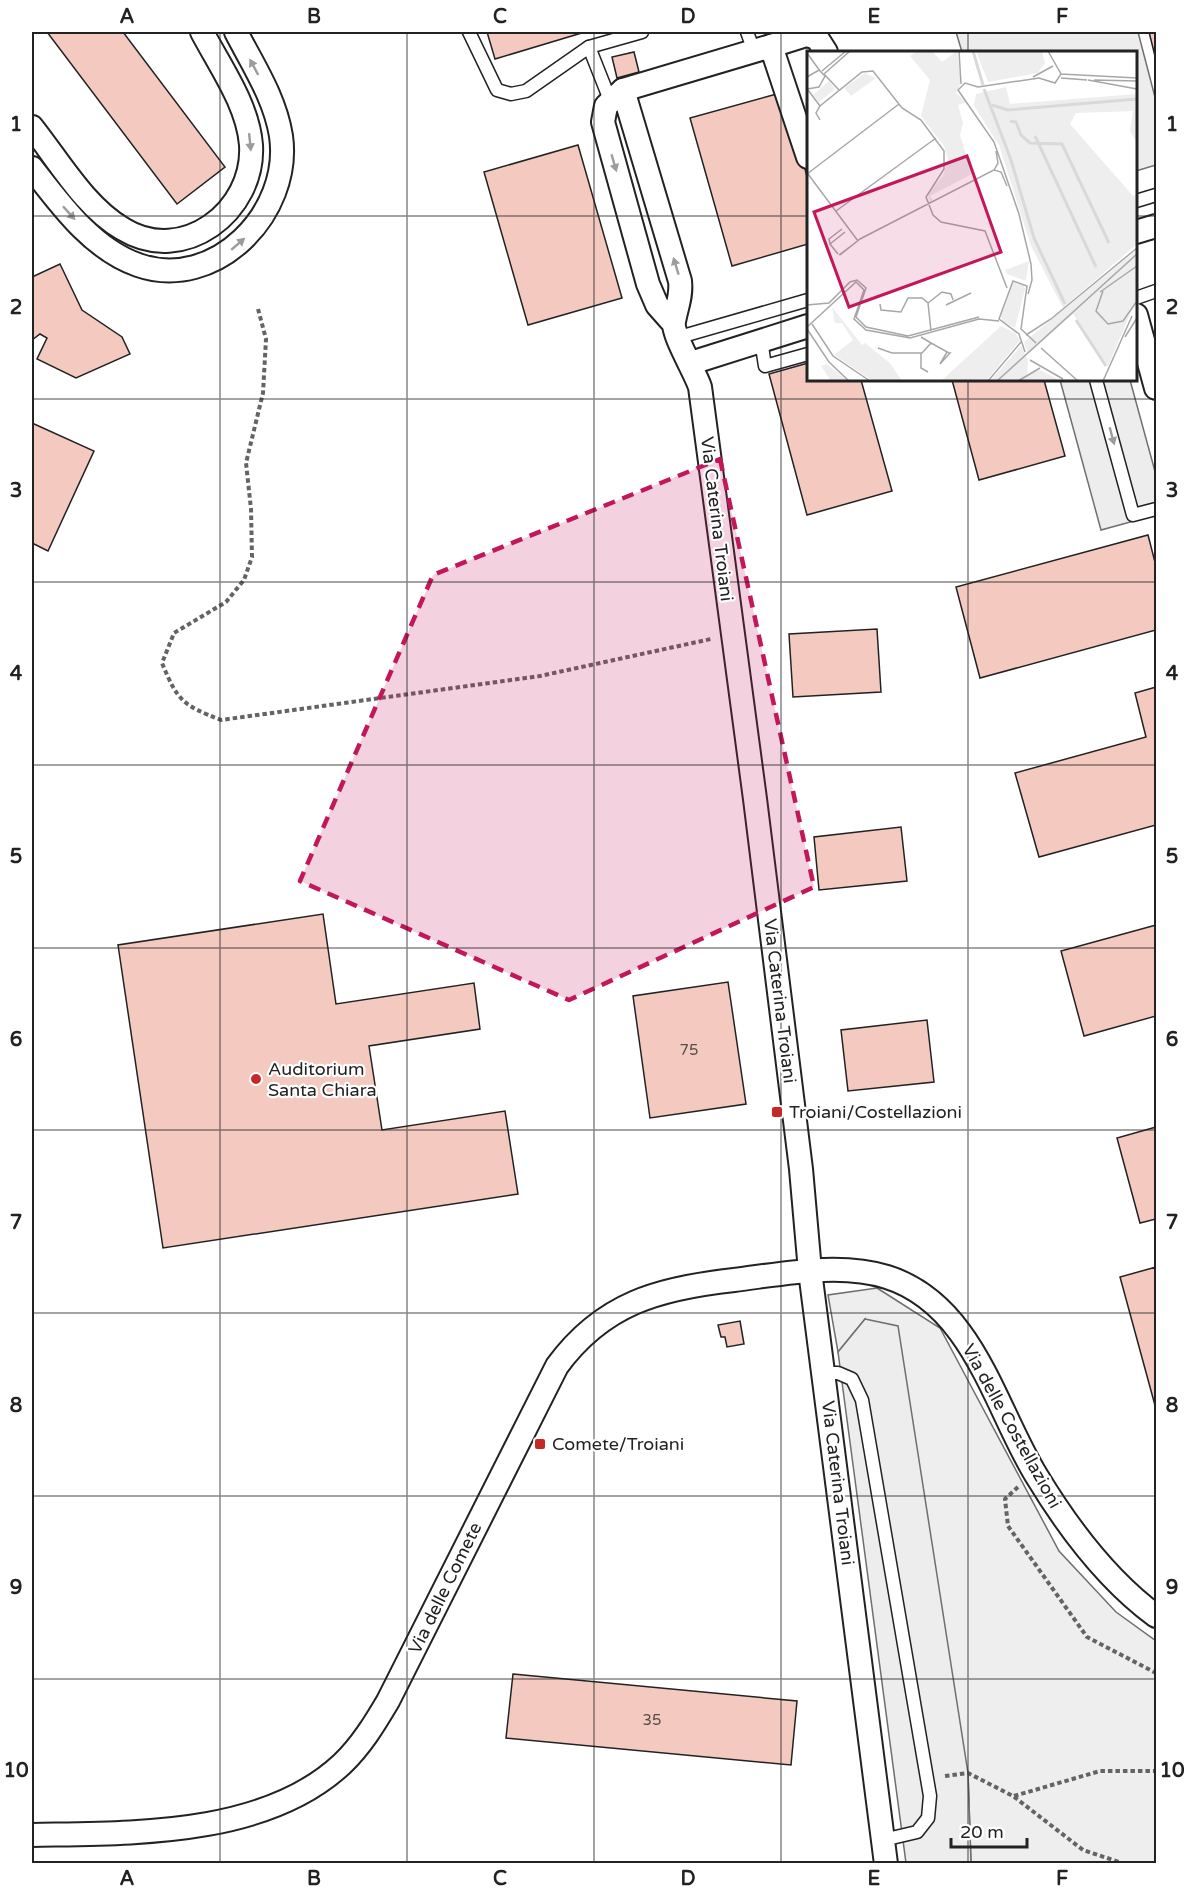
<svg xmlns="http://www.w3.org/2000/svg" width="1188" height="1895" viewBox="0 0 1188 1895" font-family="'Varela Round',sans-serif">
	<rect width="100%" height="100%" fill="#fff"/>
	<path fill="#eee" stroke="#6f6f6f" stroke-width="1.5" d="M877 1288 940 1328 1059 1551 1116 1612 1156 1641V1863H971L968 1773 865 1319 838 1352 828 1295Z"/>
	<g fill="#ededed" stroke="#6f6f6f" stroke-width="1.5">
		<path d="M956 32H1138L1156 101V165L1136 171V52H962Z"/>
		<path d="M1060 380H1130L1156 475V515L1101 530Z"/>
		<path d="M865 1319 898 1326 968 1773 971 1863H906L838 1352Z"/>
	</g>
	<g fill="#f3c9c0" stroke="#222" stroke-width="1.5">
		<path d="M47 32H123L225 167 177 204Z"/>
		<path d="M487 32H585L495 59Z"/>
		<path d="M1149 32H1156V60Z"/>
		<path d="M634 52 639 72 617 78 612 57Z"/>
		<path d="M784 92 808 180V244L732 266 690 118Z"/>
		<path d="M578 145 622 298 528 325 484 172Z"/>
		<path d="M60 264 82 310 122 337 130 354 76 378 37 359 47 338 40 334 32 340V277Z"/>
		<path d="M808 363V380H861L892 491 807 515 769 374Z"/>
		<path d="M952 380H1044L1065 456 979 480Z"/>
		<path d="M32 423 94 451 48 551 32 543Z"/>
		<path d="M1148 535 1156 566V630L980 678 956 587Z"/>
		<path d="M877 629 881 692 793 697 789 634Z"/>
		<path d="M1156 687V825L1039 857 1015 773 1146 737 1135 693Z"/>
		<path d="M901 827 907 881 819 890 814 837Z"/>
		<path d="M323 914 336 1004 474 983 480 1029 369 1046 382 1130 505 1111 518 1194 163 1248 118 945Z"/>
		<path d="M1156 925V1016L1084 1036 1061 951Z"/>
		<path d="M728 982 746 1104 650 1118 633 996Z"/>
		<path d="M927 1020 934 1082 848 1091 841 1030Z"/>
		<path d="M1156 1127V1219L1140 1223 1117 1138Z"/>
		<path d="M1156 1267V1409L1120 1277Z"/>
		<path d="M740 1321 744 1344 727 1347 725 1337H721L718 1325Z"/>
		<path d="M513 1674 797 1701 791 1765 506 1738Z"/>
	</g>
	<g fill="none" stroke-linecap="round" stroke-linejoin="round">
		<defs>
			<g id="service">
				<path d="M469 32 497 90 511 94 526 91 589 47"/>
				<path d="M747 32 754 51"/>
				<path d="M610 100 589 47 642 32"/>
				<path d="M1136 201 1156 195"/>
				<path d="M1136 298 1156 291"/>
				<path d="M676 338 808 300"/>
				<path d="M761 340 765 366 808 354"/>
				<path d="M1096 380 1133 515 1156 509"/>
				<path d="M824 1373H838L852 1379 862 1400 930 1796 928 1818 917 1832 883 1840"/>
			</g>
			<g id="minor">
				<path d="M771 46 806 35 817 38 826 52"/>
				<path d="M623 90 771 46 808 157"/>
				<path d="M32 127C59 161 85 207 123 229 183 266 255 211 251 145 248 105 220 66 202 32"/>
				<path d="M32 168C60 204 92 249 138 265 215 292 292 213 281 136 275 98 253 65 236 32"/>
				<path d="M1136 232 1156 226"/>
				<path d="M1136 315 1156 388"/>
				<path d="M673 323 657 305 648 284 603 122 606 106 623 90 680 281C682 297 676 308 674 322 672 334 695 372 700 387L755 799 801 1169 810 1271 886 1864"/>
				<path d="M691 363 808 326"/>
				<path d="M32 1835C130 1833 264 1837 342 1764 361 1746 375 1723 388 1701L557 1366C603 1303 660 1288 734 1280 783 1274 839 1262 887 1277 973 1304 995 1408 1036 1475 1068 1528 1107 1580 1156 1616"/>
			</g>
		</defs>
		<use href="#service" stroke="#222" stroke-width="15"/>
		<use href="#minor" stroke="#222" stroke-width="26"/>
		<g stroke="#646464" stroke-width="4" stroke-dasharray="4.5 3" stroke-linecap="butt">
			<path d="M258 309 266 339 263 393 246 463 251 509 252 557 244 580 226 602 174 633 162 663C178 702 183 705 221 720L540 676 711 639"/>
			<path d="M1018 1487 1005 1499 1008 1526 1087 1637 1156 1673"/>
			<path d="M945 1776 968 1773 1013 1796 1083 1850 1125 1864"/>
			<path d="M1014 1796 1100 1771H1156"/>
		</g>
		<use href="#service" stroke="#fff" stroke-width="12"/>
		<use href="#minor" stroke="#fff" stroke-width="22"/>
	</g>
	<defs><path id="oneway-solid" d="M-6-.8H1V-3.2L6.5 0L1 3.2V.8H-6Z" transform="scale(1.5)"/></defs>
	<g fill="#9c9c9c">
		<use href="#oneway-solid" transform="translate(254 67) rotate(-118)"/>
		<use href="#oneway-solid" transform="translate(250 142) rotate(84)"/>
		<use href="#oneway-solid" transform="translate(614 163) rotate(74)"/>
		<use href="#oneway-solid" transform="translate(69 213) rotate(48)"/>
		<use href="#oneway-solid" transform="translate(238 244) rotate(-41)"/>
		<use href="#oneway-solid" transform="translate(676 266) rotate(-107)"/>
		<use href="#oneway-solid" transform="translate(1112 436) rotate(75)"/>
	</g>
	<path fill="#c2185b" fill-opacity="0.2" stroke="#c2185b" stroke-width="4.5" stroke-dasharray="12 8" stroke-linejoin="round" d="M720 459 814 887 569 1000 300 881 433 575Z"/>
	<path fill="none" stroke="#222" stroke-width="1.5" stroke-opacity="0.55" d="M220 32V1864M407 32V1864M594 32V1864M781 32V1864M968 32V52M32 216H808M1136 216H1156M968 380V1864M32 399H1156M32 582H1156M32 765H1156M32 948H1156M32 1130H1156M32 1313H1156M32 1496H1156M32 1679H1156"/>
	<g fill="#c62828" stroke="#fff" stroke-width="2">
		<circle cx="256" cy="1079" r="6"/>
		<rect x="771" y="1106" width="12" height="12" rx="3"/>
		<rect x="534" y="1438" width="12" height="12" rx="3"/>
	</g>
	<g text-anchor="middle" stroke-width="4.5" stroke-linejoin="round" paint-order="stroke">
		<g font-size="15" fill="#564c4a">
			<text x="689" y="1055">75</text>
			<text x="652" y="1725">35</text>
		</g>
		<g font-size="18" fill="#222" stroke="#fff">
			<text transform="translate(717 519) rotate(83)" y="6">Via Caterina Troiani</text>
			<text transform="translate(780 1001) rotate(83)" y="6">Via Caterina Troiani</text>
			<text transform="translate(1012 1426) rotate(61)" y="6">Via delle Costellazioni</text>
			<text transform="translate(838 1483) rotate(83)" y="6">Via Caterina Troiani</text>
			<text transform="translate(445 1588) rotate(-64)" y="6">Via delle Comete</text>
		</g>
		<g font-size="18" fill="#222" stroke="#fff" text-anchor="start">
			<text x="268" y="1075">Auditorium<tspan x="268" dy="21">Santa Chiara</tspan></text>
			<text x="789" y="1118">Troiani/Costellazioni</text>
			<text x="552" y="1450">Comete/Troiani</text>
		</g>
	</g>
	<g transform="translate(807 51)">
		<rect width="330" height="330" fill="#fff"/>
		<path d="M110 0H125L135 11 150 0 154 32 149 42 160 51 151 54 156 72 153 84 165 123 123 145 126 149 122 152 121 142 136 125 141 109 137 95 114 65 123 29 103 5ZM169 0H235L238 12 231 22 181 31ZM58 22 69 27 44 45 37 37ZM22 30 28 38 12 51 6 44ZM199 36 203 53 330 43V92L323 80 326 60 269 62 263 73 326 145 330 143V193L256 257 224 195 192 94 167 55 169 43ZM330 199V247L301 315 266 263 221 303 217 291ZM222 210 219 230 200 223 198 219ZM206 232 217 233 218 238 208 277 195 270 194 265ZM25 256 55 294 58 292 83 312 95 330H66L27 304 46 289 35 272H28ZM194 275 208 282 213 289 179 330H134ZM214 295 221 309 220 324 233 319 254 330H183ZM20 313 41 330H24L14 315Z" fill="#eee"/>
		<path fill="none" stroke="#d9d9d9" stroke-width="3" d="M166 0 176 34M177 38 204 109 227 187 258 253M185 54 201 59 330 48M203 70 209 71 214 84 223 92 255 93 302 192M228 85 289 216M269 269 299 315"/>
		<path fill="none" stroke="#a7a7a7" stroke-width="1.5" d="M152 0 154 33M0 2 13 20M15 20 39 0M17 23 43 0M17 23 32 39M254 23 330 27M0 26 12 19 18 25 12 36 0 38M226 26 246 15M254 27 280 29M281 29 330 38M287 29 330 30M1 39 13 55M13 69 9 62 13 55 55 21 66 20 95 57 114 69 137 100V118L119 146 126 164 134 171 178 180 200 237M187 119 194 121 200 135M0 123 92 53M1 123 51 190M29 160 129 87M23 193 22 188 35 178M31 203 23 193 38 181M32 204 48 192M33 204 53 188 187 119 191 112 189 100M296 240 289 260 301 273 316 270 330 250M293 241 330 215M221 243 225 229 224 213 212 163 187 91 151 39 158 32 171 36 232 27 248 32 254 23 241 0M121 252 135 241 144 243 146 249M73 253 74 259 94 261 101 247H115L121 252 124 280M0 254 22 252 43 231 50 229 59 237 49 266 59 276 101 285 172 266M139 254 164 242M5 273 26 305 63 330M0 276 49 231 57 239 47 268 59 279 103 287 172 268 192 270M0 278 22 311 42 330M219 284 244 268 330 197M114 286 124 292 142 302H143L133 313 140 301M318 286 330 267M71 297 85 302H115L124 292M234 297 271 330M218 301 212 283 192 268 206 230 220 235 214 278 229 292M114 302V317L121 321M223 309 256 328M181 330 214 291M190 330 330 203M211 330 233 317M296 330 325 265"/>
		<path fill="#c2185b" fill-opacity="0.15" stroke="#c2185b" stroke-width="3" d="M160 105 194 201 42 256 7 161Z"/>
		<rect width="330" height="330" fill="none" stroke="#222" stroke-width="3"/>
	</g>
	<rect width="1188" height="1895" fill="none" stroke="#ffffff" stroke-width="66"/>
	<path d="M951 1838v9h76v-9" fill="none" stroke="#222222" stroke-width="3"/>
	<text x="960" y="1838" font-size="18" fill="#222222" stroke="#ffffff" stroke-width="4.5" paint-order="stroke">20 m</text>
	<rect x="33" y="33" width="1122" height="1829" fill="none" stroke="#222" stroke-width="2"/>
	<g font-size="20" text-anchor="middle" font-weight="bold" fill="#222">
		<text x="127" y="23">A</text>
		<text x="314" y="23">B</text>
		<text x="500" y="23">C</text>
		<text x="688" y="23">D</text>
		<text x="874" y="23">E</text>
		<text x="1062" y="23">F</text>
		<text x="16" y="131">1</text>
		<text x="1172" y="131">1</text>
		<text x="16" y="314">2</text>
		<text x="1172" y="314">2</text>
		<text x="16" y="497">3</text>
		<text x="1172" y="497">3</text>
		<text x="16" y="680">4</text>
		<text x="1172" y="680">4</text>
		<text x="16" y="863">5</text>
		<text x="1172" y="863">5</text>
		<text x="16" y="1046">6</text>
		<text x="1172" y="1046">6</text>
		<text x="16" y="1229">7</text>
		<text x="1172" y="1229">7</text>
		<text x="16" y="1412">8</text>
		<text x="1172" y="1412">8</text>
		<text x="16" y="1594">9</text>
		<text x="1172" y="1594">9</text>
		<text x="16" y="1777">10</text>
		<text x="1172" y="1777">10</text>
		<text x="127" y="1885">A</text>
		<text x="314" y="1885">B</text>
		<text x="500" y="1885">C</text>
		<text x="688" y="1885">D</text>
		<text x="874" y="1885">E</text>
		<text x="1062" y="1885">F</text>
	</g>
</svg>
